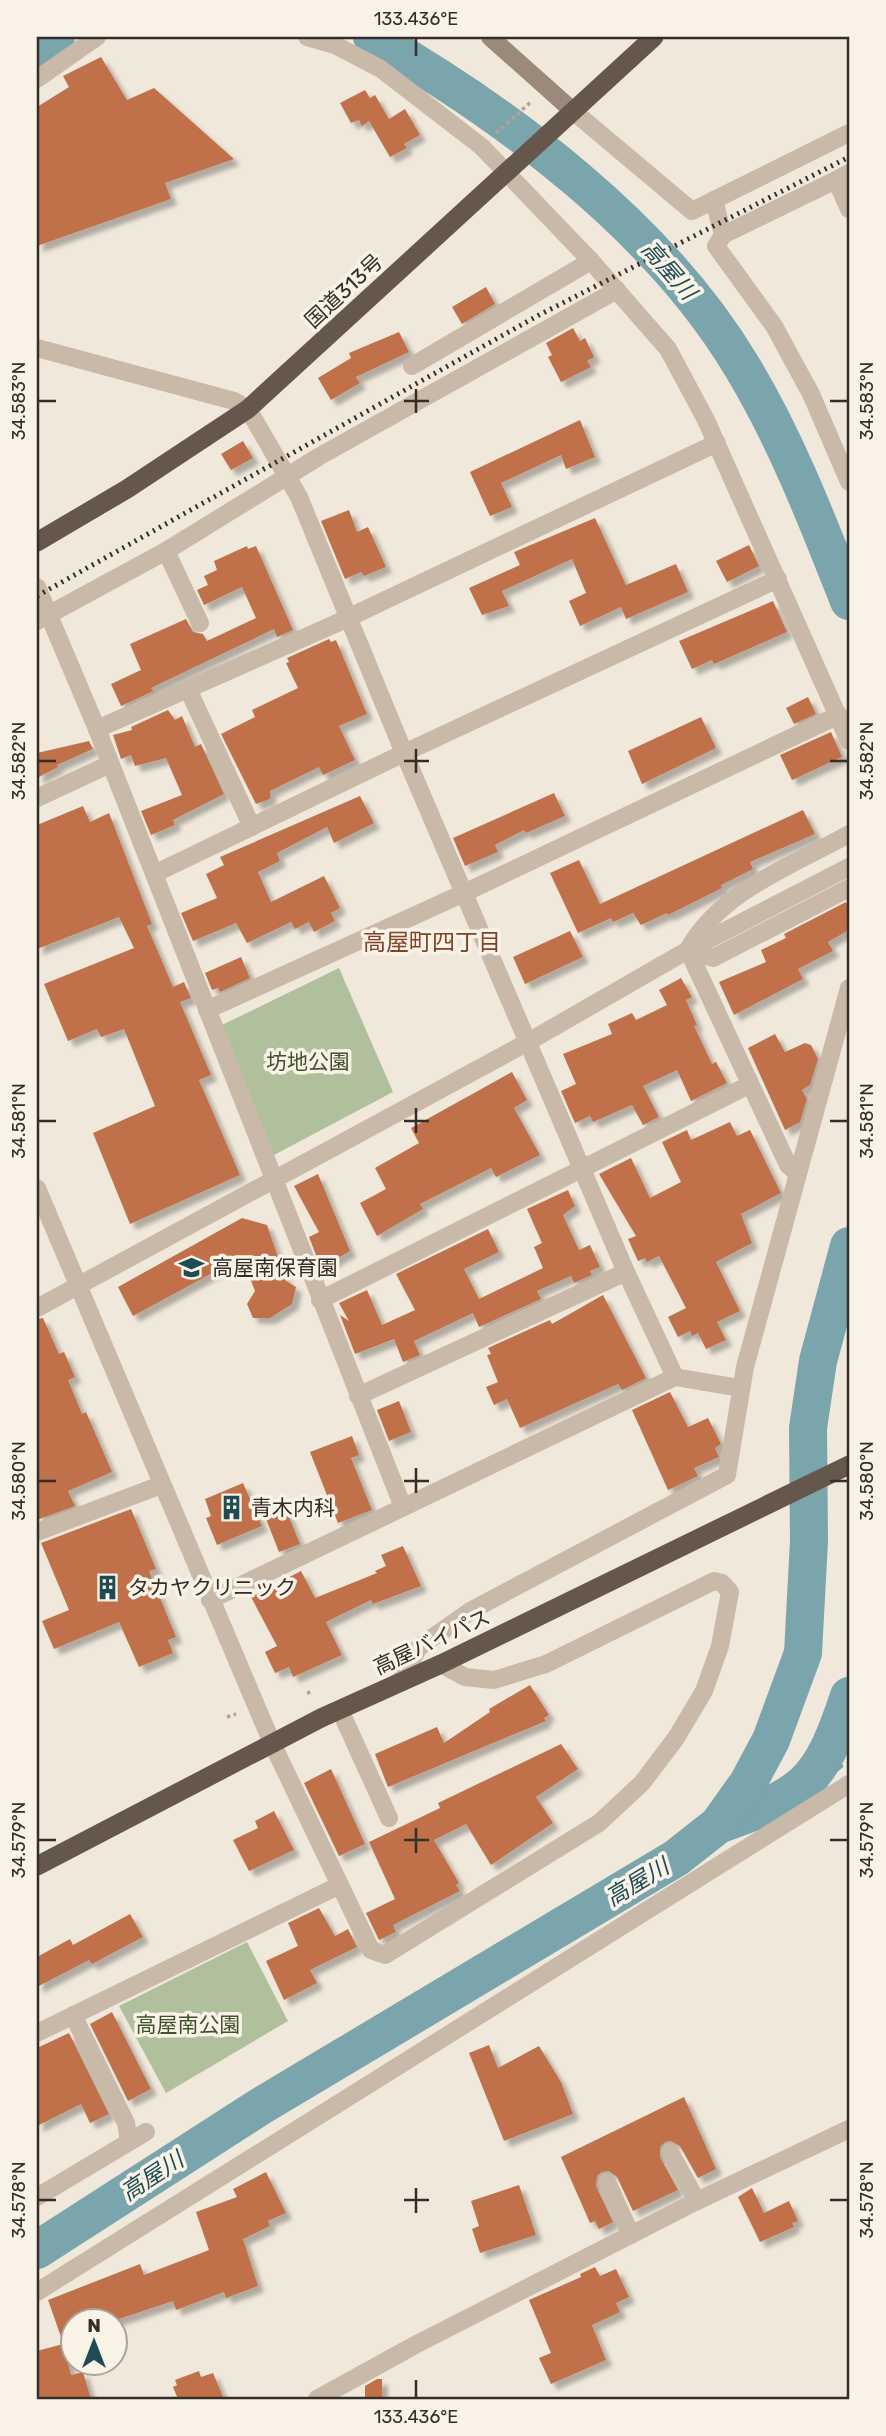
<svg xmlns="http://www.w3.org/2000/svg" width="886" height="2436" viewBox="0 0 886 2436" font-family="Rubik,'Noto Sans JP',sans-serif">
	<defs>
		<filter id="shadow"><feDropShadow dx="6" dy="6" stdDeviation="2" flood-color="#0004"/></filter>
	</defs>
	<rect width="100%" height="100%" fill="#f0e8db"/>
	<g fill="#b0bf9c">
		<path d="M339 968 393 1092 274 1155 222 1025Z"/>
		<path d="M247 1942 288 2021 166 2093 119 2006Z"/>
	</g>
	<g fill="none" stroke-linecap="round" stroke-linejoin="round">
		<path stroke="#7ba5ac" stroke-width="6" d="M797 1793 817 1784 840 1766"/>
		<g stroke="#7ba5ac" stroke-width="38">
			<path d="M372 37C509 116 658 227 741 365 786 439 817 520 849 601"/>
			<path d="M37 52 56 37"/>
			<path d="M718 1825C805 1794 819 1786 849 1696"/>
			<path d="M37 2250 261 2106 676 1858 718 1825 748 1783 771 1740 803 1653 809 1541 808 1428 818 1361 849 1246"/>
		</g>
	</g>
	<g fill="#c0714a" filter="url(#shadow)">
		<path d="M101 57 127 100 154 88 234 159 165 183 171 199 37 246V107L69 87 63 76Z"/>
		<path d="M365 90 370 98 375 95 389 119 405 109 420 135 404 144 407 148 390 157 369 121 362 126 359 120 351 123 340 103Z"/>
		<path d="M486 287 495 304 462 324 452 307Z"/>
		<path d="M573 328 580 341 585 338 594 357 587 361 591 367 561 382 548 357 552 355 546 343Z"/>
		<path d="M399 332 409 352 356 377 360 383 331 400 318 378 351 358 349 353Z"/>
		<path d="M580 420 595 457 566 469 561 455 501 483 512 507 490 516 470 472Z"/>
		<path d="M243 441 253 458 231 470 221 454Z"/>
		<path d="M349 510 357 532 368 527 386 567 364 576 361 572 345 579 321 521Z"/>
		<path d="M595 518 626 585 676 564 688 592 626 619 621 607 580 626 569 601 586 593 572 559 502 591 509 606 482 615 469 588 520 565 514 552Z"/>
		<path d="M749 545 759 566 727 582 716 561Z"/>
		<path d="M247 546 248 549 256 546 293 630 277 637 274 629 151 688 154 691 121 706 111 684 141 670 130 644 186 619 193 632 203 634 207 641 256 618 242 587 204 605 197 590 208 585 204 576 217 570 214 561Z"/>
		<path d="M773 601 787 632 714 664 712 660 692 669 679 641Z"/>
		<path d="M329 639 331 642 336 640 367 714 339 726 355 760 323 775 319 767 270 791V799L256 804 221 734 255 717 252 710 298 688 286 663 289 662 287 658Z"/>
		<path d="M808 697 816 714 794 724 786 708Z"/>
		<path d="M168 710 175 720 182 716 195 747 201 744 224 794 173 820 175 825 151 835 141 811 182 795 166 758 135 766 131 755 121 759 113 735 132 730 131 727Z"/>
		<path d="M701 717 716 748 642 784 628 751Z"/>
		<path d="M831 732 842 757 792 780 780 755Z"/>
		<path d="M89 741 93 749 57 765 58 767 37 778V753Z"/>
		<path d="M554 793 565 816 526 833 524 830 495 845 498 852 465 866 453 838Z"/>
		<path d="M360 796 374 823 334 843 327 827 277 853 280 861 258 872 271 902 324 876 340 908 331 913 335 921 314 932 309 922 295 929 291 922 247 943 236 923 193 941 181 913 217 898 206 874 224 865 220 857Z"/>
		<path d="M83 806 90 822 109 813 152 924 147 926 173 987 184 982 191 998 180 1002 211 1075 199 1080 240 1175 130 1224 93 1133 155 1106 124 1029 101 1037 97 1029 68 1041 44 984 134 948 119 917 37 949V825Z"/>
		<path d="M803 810 815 834 750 862 753 869 721 885 722 888 668 915 667 913 641 925 633 913 613 922 611 918 578 933 550 873 579 860 600 904Z"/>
		<path d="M846 902 849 907V930L828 942 833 951 798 969 803 979 734 1015 719 982 766 962 761 950 786 938 784 934Z"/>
		<path d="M570 931 583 957 525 984 513 957Z"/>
		<path d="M241 957 250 978 220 992 218 988 212 990 205 973Z"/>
		<path d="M681 978 692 997 686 1000 697 1025 694 1026 712 1064 716 1062 727 1083 691 1101 677 1070 643 1086 659 1117 643 1125 632 1105 593 1122 590 1116 575 1123 561 1091 576 1084 563 1054 612 1034 608 1024 632 1013 636 1020 667 1005 659 990Z"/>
		<path d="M775 1034 785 1052 805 1043 811 1045 818 1059 810 1085 802 1090 807 1099 800 1122 785 1130 748 1048Z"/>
		<path d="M512 1072 527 1100 514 1108 540 1155 496 1177 491 1168 420 1204 423 1209 377 1236 360 1203 386 1189 375 1168 419 1143 411 1128Z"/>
		<path d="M730 1122 737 1136 750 1130 781 1193 741 1214 752 1243 716 1262 740 1311 717 1322 726 1340 706 1349 698 1333 692 1336 690 1331 678 1337 668 1317 686 1308 659 1256 647 1262 645 1258 638 1261 628 1239 636 1236 599 1174 631 1158 650 1198 681 1182 662 1142 687 1130 691 1140Z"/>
		<path d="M318 1174 350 1251 321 1268 309 1237 319 1232 294 1186Z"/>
		<path d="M568 1190 575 1206 563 1215 579 1250 590 1245 600 1267 590 1271 592 1275 574 1283 571 1276 537 1291 541 1299 479 1327 473 1313 414 1341 420 1355 403 1362 394 1339 355 1354 340 1315 349 1321 339 1303 367 1290 382 1325 415 1310 396 1274 488 1229 499 1252 464 1269 479 1299 543 1268 534 1247 542 1243 527 1209Z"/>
		<path d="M242 1218 267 1225 286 1281 296 1287 292 1304 270 1318H253L247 1304 255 1291 242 1257 133 1316 118 1287Z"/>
		<path d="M603 1295 646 1378 622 1390 618 1384 520 1428 507 1399 494 1405 486 1387 498 1382 487 1355 491 1354 488 1348 550 1320 552 1324Z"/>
		<path d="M43 1318 59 1354 64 1352 75 1377 68 1380 82 1414 86 1412 112 1472 68 1491 75 1506 37 1520V1319Z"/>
		<path d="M670 1392 688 1427 708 1418 721 1444 715 1448 719 1457 694 1468 698 1476 668 1490 632 1410Z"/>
		<path d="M399 1401 411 1432 389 1441 377 1410Z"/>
		<path d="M352 1436 359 1455 351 1458 372 1510 338 1523 310 1452Z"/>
		<path d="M243 1483 262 1526 217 1545 206 1518 211 1516 205 1499Z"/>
		<path d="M131 1509 156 1569 149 1571 176 1637 168 1640 173 1653 139 1667 119 1622 54 1649 42 1621 69 1610 41 1543Z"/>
		<path d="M286 1510 300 1544 279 1552 266 1519Z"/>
		<path d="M403 1546 421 1586 373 1604 371 1600 326 1622 342 1655 293 1677 289 1667 275 1673 265 1652 277 1646 251 1597 301 1571 315 1598 377 1573 375 1571 386 1566 381 1555Z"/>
		<path d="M530 1685 549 1715 544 1718 546 1721 388 1787 375 1754 437 1727 444 1743 490 1712 489 1709Z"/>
		<path d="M561 1744 578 1769 536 1797 553 1823 491 1865 466 1824 434 1840 459 1883 456 1885 460 1891 393 1925 396 1932 379 1940 366 1913 395 1899 369 1842 440 1808 438 1803Z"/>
		<path d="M331 1769 365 1844 339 1856 304 1783Z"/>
		<path d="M274 1811 294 1850 249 1871 233 1840 258 1828 255 1821Z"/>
		<path d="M319 1908 335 1936 348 1929 357 1947 310 1970 317 1983 284 2000 266 1961 298 1946 288 1923Z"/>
		<path d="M130 1914 143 1937 92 1964 89 1960 37 1987V1957L70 1939 73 1945Z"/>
		<path d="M112 2012 151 2089 128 2101 90 2024Z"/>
		<path d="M69 2033 109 2114 90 2123 81 2104 37 2126V2048Z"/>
		<path d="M489 2045 498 2068 539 2046 561 2082 573 2114 504 2141 469 2053Z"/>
		<path d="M684 2097 716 2169 698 2178 680 2146 671 2141 665 2142 660 2147V2157L678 2190 633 2211 617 2177 609 2171 602 2172 597 2176 596 2186 613 2222 599 2229 595 2221 590 2223 561 2157Z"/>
		<path d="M266 2172 286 2213 268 2221 270 2226 243 2239 258 2286 226 2298 224 2292 176 2310 173 2301 116 2320H74V2365H71L48 2300 140 2264 144 2275 209 2250 196 2212 237 2197 233 2189Z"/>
		<path d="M519 2185 536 2235 480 2253 472 2229 479 2226 471 2201Z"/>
		<path d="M752 2188 764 2213 789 2201 798 2221 792 2223 794 2227 760 2242 738 2197Z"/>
		<path d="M595 2267 600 2276 616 2269 629 2297 616 2303 620 2312 592 2325 606 2360 551 2384 539 2358 551 2353 529 2300 581 2277 580 2274Z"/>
		<path d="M63 2344 71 2375 83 2372 91 2399H37V2351Z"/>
		<path d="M199 2371 201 2377 213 2373 224 2399H178L173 2387 177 2385 175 2380Z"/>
		<path d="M377 2379H382V2399H365V2386Z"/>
	</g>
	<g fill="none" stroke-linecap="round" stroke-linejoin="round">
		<g stroke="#b3a492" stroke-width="3.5" stroke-dasharray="3.5 3.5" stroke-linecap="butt">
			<path d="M496 133 532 101"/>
			<path d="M308 1691 310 1696"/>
			<path d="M227 1717 236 1714"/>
		</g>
		<g stroke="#c8b9a8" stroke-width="18">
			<path d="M307 37 335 45 381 69 482 147 591 261 668 349 706 420 849 741"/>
			<path d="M37 79 97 37"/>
			<path d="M573 111 692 211 849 133"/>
			<path d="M849 173 836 180 849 209"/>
			<path d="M836 180 723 235 716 246 774 326 811 394 849 482"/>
			<path d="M714 200 723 235"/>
			<path d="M37 348 234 401 248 409 299 497 404 753 626 1272 675 1377 210 1600"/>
			<path d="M412 366 591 261"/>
			<path d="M166 551 200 623"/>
			<path d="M37 587 97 729 403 1507"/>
			<path d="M37 621 166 551 320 456 617 290"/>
			<path d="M188 689 252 827"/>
			<path d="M97 729 335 624 717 443"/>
			<path d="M37 798 110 764"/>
			<path d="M154 874 404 753 778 579"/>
			<path d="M688 950 788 1165 797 1173"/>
			<path d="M688 950C719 892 793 865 849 834"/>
			<path d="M688 950 713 958 849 888"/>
			<path d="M207 1010 464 893 839 715"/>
			<path d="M320 1300 749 1085"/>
			<path d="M675 1377 740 1388"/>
			<path d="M358 1396 626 1272"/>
			<path d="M37 1532 161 1485"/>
			<path d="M400 1682 419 1647 472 1610 727 1475 745 1367 849 988"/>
			<path d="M340 1710 389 1818"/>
			<path d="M272 1743 371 1950 385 1955 599 1823 642 1783 676 1738 704 1691 720 1646 730 1592 722 1583 714 1581 546 1664 494 1680 465 1677 441 1664"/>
			<path d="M73 2015 126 2123 129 2142"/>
			<path d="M37 2033 340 1885"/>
			<path d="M670 2152 697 2201"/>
			<path d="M607 2182 631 2235"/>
			<path d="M37 2197 146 2132"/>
			<path d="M37 2292 849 1784"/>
			<path d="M317 2399 415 2345 697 2201 849 2129"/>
		</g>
		<g stroke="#c8b9a8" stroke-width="18">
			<path d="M37 1188 272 1743"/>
			<path d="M37 1308 528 1042 688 950 849 867"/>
		</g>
		<path stroke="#9b8979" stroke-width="18" d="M490 37 573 111"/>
		<g stroke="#66574c" stroke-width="19">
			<path d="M37 542 127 489 248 409 654 37"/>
			<path d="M37 1866 321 1718 441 1664 849 1465"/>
		</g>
		<path stroke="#352d28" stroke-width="5" stroke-dasharray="2 5" stroke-linecap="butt" d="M37 596 539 315 849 157"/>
	</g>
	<path fill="none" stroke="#352d28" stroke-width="2.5" d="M416 38V56M416 389V413M38 401H56M404 401H429M830 401H848M416 749V773M38 761H56M404 761H429M830 761H848M416 1108V1133M38 1121H56M404 1121H429M830 1121H848M416 1468V1493M38 1481H56M404 1481H429M830 1481H848M416 1828V1853M38 1840H56M404 1840H429M830 1840H848M416 2188V2213M38 2200H56M404 2200H429M830 2200H848M416 2380V2398"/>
	<defs>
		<symbol id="school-bare" viewBox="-9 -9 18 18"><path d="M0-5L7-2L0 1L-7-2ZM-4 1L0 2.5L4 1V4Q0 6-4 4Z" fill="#1f4c54" stroke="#f8f2e7" stroke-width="2.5" paint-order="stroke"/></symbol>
		<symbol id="building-bare" viewBox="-9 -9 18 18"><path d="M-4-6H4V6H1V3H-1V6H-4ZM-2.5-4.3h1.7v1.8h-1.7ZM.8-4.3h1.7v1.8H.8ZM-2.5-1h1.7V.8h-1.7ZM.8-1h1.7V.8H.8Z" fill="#1f4c54" stroke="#f8f2e7" stroke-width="2.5" paint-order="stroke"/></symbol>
	</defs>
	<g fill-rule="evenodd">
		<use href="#school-bare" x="174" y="1250" width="35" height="35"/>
		<use href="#building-bare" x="214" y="1490" width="35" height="35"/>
		<use href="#building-bare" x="90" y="1570" width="35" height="35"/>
	</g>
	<g text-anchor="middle" stroke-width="7" stroke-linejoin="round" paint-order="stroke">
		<g font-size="21" fill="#352d28" stroke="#f8f2e7">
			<text transform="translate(344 291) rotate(-43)" y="7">国道313号</text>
			<text transform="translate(432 1642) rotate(-25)" y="7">高屋バイパス</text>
		</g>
		<g font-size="21" fill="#41522d" stroke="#f8f2e7">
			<text x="308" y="1069">坊地公園</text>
			<text x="188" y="2032">高屋南公園</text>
		</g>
		<g font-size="21" fill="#352d28" stroke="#f8f2e7" text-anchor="start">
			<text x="212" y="1275">高屋南保育園</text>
			<text x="251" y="1515">青木内科</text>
			<text x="128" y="1595">タカヤクリニック</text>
		</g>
		<g font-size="23" font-style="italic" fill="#1f4c54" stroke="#f8f2e7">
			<text transform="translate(669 270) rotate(49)" y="8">高屋川</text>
			<text transform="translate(637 1882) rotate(-31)" y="8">高屋川</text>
			<text transform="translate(152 2176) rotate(-33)" y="8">高屋川</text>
		</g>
		<g font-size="23" fill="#804325" stroke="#f8f2e7">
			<text x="432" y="950">高屋町四丁目</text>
		</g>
	</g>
	<rect width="886" height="2436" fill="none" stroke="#f8f2e7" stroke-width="77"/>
	<g transform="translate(94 2342)"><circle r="33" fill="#f8f2e7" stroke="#aaa39b" stroke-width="2"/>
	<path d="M0-5L12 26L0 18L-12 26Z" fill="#1f4c54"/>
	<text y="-10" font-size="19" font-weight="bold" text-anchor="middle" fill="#352d28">N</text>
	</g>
	<rect x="38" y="38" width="810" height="2360" fill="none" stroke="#352d28" stroke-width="2.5"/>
	<g font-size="18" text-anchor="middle" fill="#352d28">
		<text x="416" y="25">133.436°E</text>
		<text transform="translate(19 401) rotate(-90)" y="6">34.583°N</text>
		<text transform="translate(867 401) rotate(-90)" y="6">34.583°N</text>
		<text transform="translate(19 761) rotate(-90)" y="6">34.582°N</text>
		<text transform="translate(867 761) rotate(-90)" y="6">34.582°N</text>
		<text transform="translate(19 1121) rotate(-90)" y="6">34.581°N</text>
		<text transform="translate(867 1121) rotate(-90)" y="6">34.581°N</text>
		<text transform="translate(19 1481) rotate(-90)" y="6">34.580°N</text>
		<text transform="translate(867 1481) rotate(-90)" y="6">34.580°N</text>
		<text transform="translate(19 1840) rotate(-90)" y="6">34.579°N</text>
		<text transform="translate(867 1840) rotate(-90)" y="6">34.579°N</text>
		<text transform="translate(19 2200) rotate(-90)" y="6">34.578°N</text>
		<text transform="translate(867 2200) rotate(-90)" y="6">34.578°N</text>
		<text x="416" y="2423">133.436°E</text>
	</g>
</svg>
